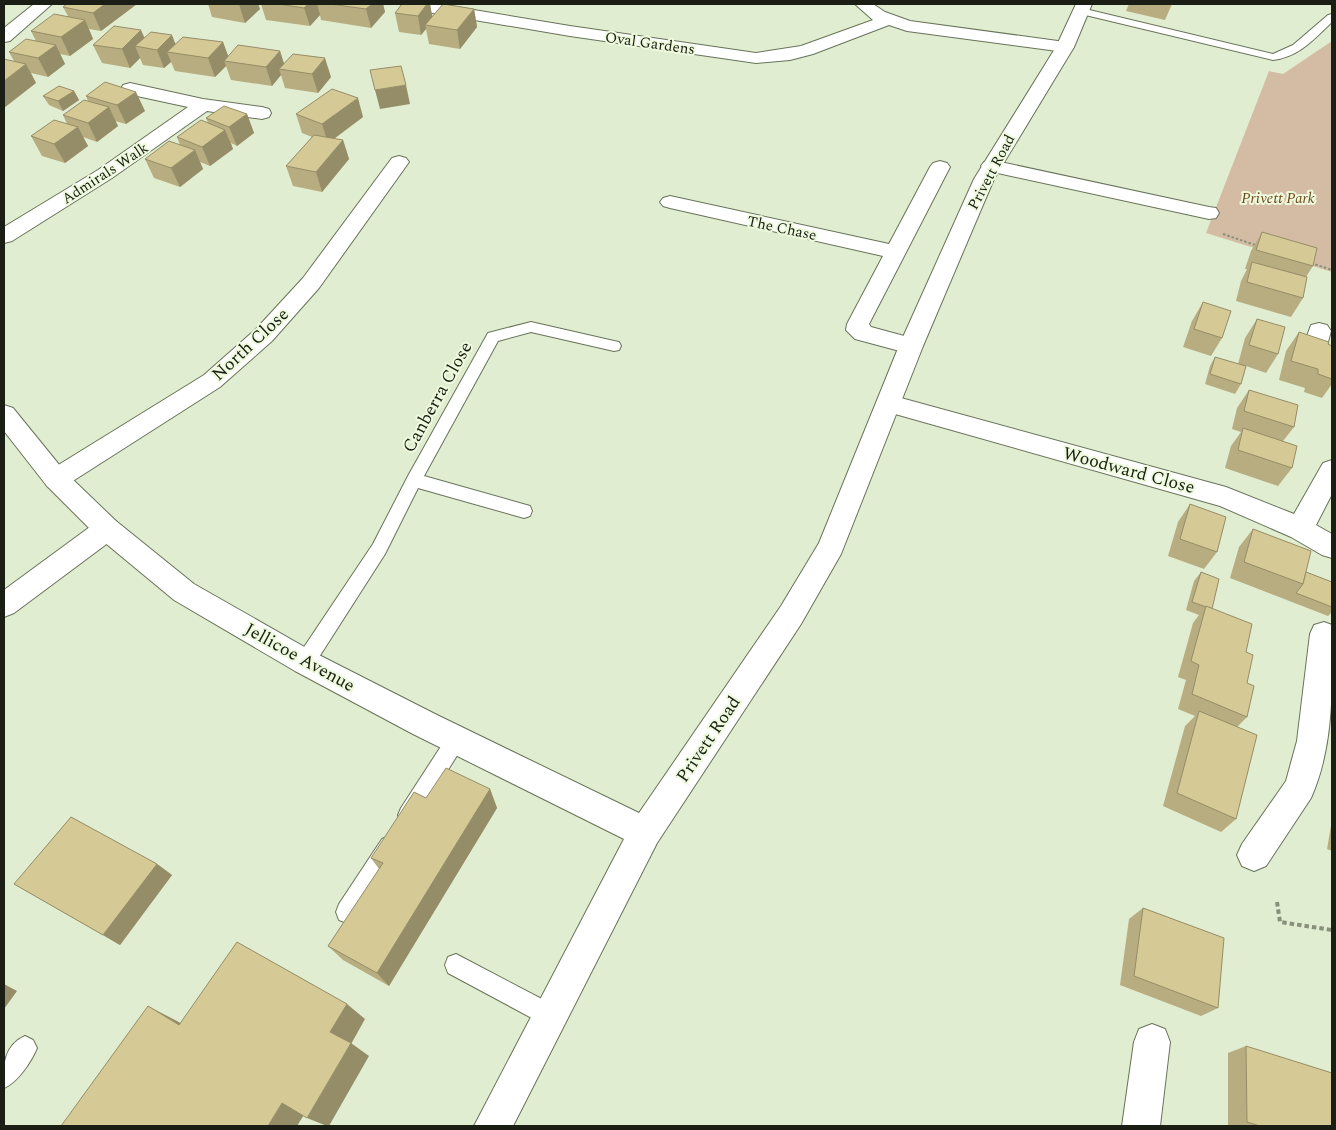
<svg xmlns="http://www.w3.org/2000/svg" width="1336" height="1130" viewBox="0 0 1336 1130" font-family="Spectral,serif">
	<rect width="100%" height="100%" fill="#e1edd0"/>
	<path fill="#d4bca4" d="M1332 41V272L1206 233 1269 71 1283 74Z"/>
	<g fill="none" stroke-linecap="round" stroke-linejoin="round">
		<defs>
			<g id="lane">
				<path d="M1081 8 1273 54 1293 45 1328 15 1332 14V22C1314 39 1299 57 1273 60L1077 13 1076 11 1077 9Z"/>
				<path d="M531 322 614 341 619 342 621 346 619 350 614 351 531 332 498 341 424 476 530 506 532 511 530 516 524 518 418 488 385 554 312 668 305 670 298 668 296 662 298 656 373 544 408 476 488 333Z"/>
				<path d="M456 731 463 734 466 740 463 746 415 822 408 825 401 822 398 815 401 808 449 734Z"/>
				<path d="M389 836 396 839 399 846 396 853 355 920 347 923 339 920 336 912 339 904 382 839Z"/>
				<path d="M456 954 557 1007 560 1015 557 1023 549 1026 541 1023 448 973 445 965 448 957Z"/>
				<path d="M25 1036 33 1040 37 1048C31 1062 18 1082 4 1088 3 1067 3 1046 25 1036Z"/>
			</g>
			<g id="street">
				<path d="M34 4H52L10 41 4 42V28Z"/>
				<path d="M401 4H438L570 26 756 53 801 46 873 20 855 4H873L885 12 910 21 1065 42 1071 43 1074 47 1071 51 1065 52 907 31 889 25 813 54 790 60 756 63 570 36 409 9 403 8Z"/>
				<path d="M130 83 203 99 262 107 269 109 271 113 269 117 262 119 207 111 112 178 12 241 4 243V227L98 170 188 107 123 93 121 89 123 85Z"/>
				<path d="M399 156 406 158 409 162 319 288 272 341 220 387 65 486 56 489 47 486 43 479 47 472 204 375 256 329 303 278 392 158Z"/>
				<path d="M991 160 1209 207 1216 208 1219 213 1216 218 1209 219 984 170 981 166 984 162Z"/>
				<path d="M940 161 947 163 950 167 869 324 871 327 919 340 923 346 919 352 911 354 855 339 846 330 847 324 883 256 670 208 663 206 660 202 663 198 670 196 889 244 930 167 933 163Z"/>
				<path d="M1319 323 1327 325 1331 331 1326 349 1332 353V371L1309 361 1302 350 1311 325Z"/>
				<path d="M890 395 1226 487 1294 514 1323 463 1332 460V494L1316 525 1332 534V558L1322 555 1291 537 1220 506 881 410 878 404 881 398Z"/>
				<path d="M107 518 116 521 120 529 116 537 14 613 4 617V590L98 521Z"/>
				<path d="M1324 622 1332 625C1332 682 1335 744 1311 798L1266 866 1254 871 1242 866 1237 855 1242 844 1286 781 1297 741 1310 634 1314 625Z"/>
				<path d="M1152 1024 1165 1029 1170 1042 1160 1126H1122L1134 1042 1139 1029Z"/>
			</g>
			<path id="secondary" d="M1076 4H1092L1074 47 994 179 923 346 841 554 801 624 657 843 513 1126H474L624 839 413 734 295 671 174 600 98 537 47 486 4 431V405L13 408 65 472 116 521 194 584 315 653 435 714 639 813 781 606 819 543 899 346 974 179 1056 47Z"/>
		</defs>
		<use href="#lane" stroke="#687359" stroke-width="2"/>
		<use href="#street" stroke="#687359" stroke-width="2"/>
		<use href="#secondary" stroke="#687359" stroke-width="2"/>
		<g stroke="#88907c" stroke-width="2" stroke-dasharray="2.5 2" stroke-linecap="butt">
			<path d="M1223 234 1258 246"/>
			<path d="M1311 263 1332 270"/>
		</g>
		<path stroke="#88907c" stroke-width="4" stroke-dasharray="4.5 3" stroke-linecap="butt" d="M1277 902 1280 922 1332 930"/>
		<use href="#lane" fill="#fff" fill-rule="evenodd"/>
		<use href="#street" fill="#fff" fill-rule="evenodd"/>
		<use href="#secondary" fill="#fff" fill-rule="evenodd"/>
	</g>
	<g fill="#b7ad80">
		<path d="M137 4 101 31 89 29 93 39 70 56 60 54 65 64 48 77 31 73 36 83 14 61 9 52 36 41 31 31 68 16 63 7Z"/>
		<path d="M208 4H258L260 9 245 23 212 17Z"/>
		<path d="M261 4H383L385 12 371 28 321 20 320 15 310 26 266 20Z"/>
		<path d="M430 4 432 17 474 9 477 27 460 49 429 44 426 29 421 35 399 32 395 13Z"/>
		<path d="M1129 4H1172L1165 20 1126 11Z"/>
		<path d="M145 38 175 44 223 42 228 56 280 51 284 64 331 77 318 93 285 88 281 75 272 86 231 80 226 66 215 77 175 71 171 62 164 68 143 65 140 58 130 68 102 63 93 45Z"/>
		<path d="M74 91 79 100 63 111 49 105 43 96Z"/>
		<path d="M86 96 145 111 126 124 115 121 118 126 97 142 83 137 88 146 65 163 42 156 31 136 67 124 63 115 88 101Z"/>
		<path d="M247 114 254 133 237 146 231 143 233 149 210 166 200 162 203 169 180 187 154 178 145 159 180 145 177 137 208 123 206 118Z"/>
		<path d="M296 114 363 117 334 139 343 140 349 159 322 192 293 186 286 166 312 137 302 133Z"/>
		<path d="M1262 232 1313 266 1306 277 1303 298 1291 317 1236 301 1241 281 1247 269H1245L1251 251Z"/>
		<path d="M1203 302 1222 338 1211 356 1183 347 1192 321Z"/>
		<path d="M1257 319 1278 354 1266 373 1246 366 1241 384 1235 394 1205 384 1210 366 1215 357 1238 364 1245 338Z"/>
		<path d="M1299 332 1332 346V384L1322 398 1304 392 1305 388 1279 380 1286 351Z"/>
		<path d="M1249 390 1294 427 1283 441 1292 468 1278 486 1225 468 1231 446 1241 432 1232 429 1237 408Z"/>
		<path d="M1190 504 1217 552 1204 569 1168 556 1178 522Z"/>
		<path d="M1253 529 1306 572 1332 582V612L1328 616 1230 578 1239 547Z"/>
		<path d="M1201 572 1212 609 1246 652 1247 717 1237 727 1236 819 1221 832 1163 806 1185 726 1195 716 1178 709 1186 680 1178 677 1193 623 1199 615 1186 610 1194 581Z"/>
		<path d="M490 789 497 808 389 986 343 960 328 946 379 869 371 858 426 798Z"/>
		<path d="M1332 820V851L1327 849Z"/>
		<path d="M157 864 172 875 120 945 14 884Z"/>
		<path d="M1143 908 1218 1008 1201 1016 1120 985 1129 919Z"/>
		<path d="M1246 1046 1332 1126H1228V1053Z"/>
	</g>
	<g fill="#958d68">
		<path d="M105 4H137L101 31 93 13Z"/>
		<path d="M239 4H258L260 9 245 23Z"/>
		<path d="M308 4H317L320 15 310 26 304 8Z"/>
		<path d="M372 4H383L385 12 371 28 366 9Z"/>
		<path d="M427 4H430L433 20 425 25 426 29 421 35 418 16Z"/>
		<path d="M474 9 477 27 460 49 457 30Z"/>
		<path d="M85 20 93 39 70 56 61 37Z"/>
		<path d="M141 30 149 48 135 46 140 58 130 68 122 49Z"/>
		<path d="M172 35 179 53 167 52 171 62 164 68 157 50Z"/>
		<path d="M223 42 230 61H224L226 66 215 77 208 58Z"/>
		<path d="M56 45 65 64 48 77 38 58Z"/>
		<path d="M280 51 286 70 279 69 281 75 272 86 266 67Z"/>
		<path d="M325 58 331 77 318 93 312 74Z"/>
		<path d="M26 64 36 83 4 108V81Z"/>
		<path d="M406 85 410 104 380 109 375 90Z"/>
		<path d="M74 91 79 100 63 111 58 101Z"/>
		<path d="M136 92 145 111 126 124 117 105Z"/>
		<path d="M358 98 363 117 328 143 322 124Z"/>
		<path d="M109 107 118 126 97 142 88 123Z"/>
		<path d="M247 114 254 133 237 146 229 127Z"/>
		<path d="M78 127 88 146 65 163 54 144Z"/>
		<path d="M225 130 233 149 210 166 202 147Z"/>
		<path d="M343 140 349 159 322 192 316 172Z"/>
		<path d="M195 150 203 169 180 187 171 168Z"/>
		<path d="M490 789 497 808 389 986 377 973Z"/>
		<path d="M157 864 172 875 120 945 103 935Z"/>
		<path d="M4 984 17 991 4 1009Z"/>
		<path d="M347 1004 365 1019 350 1046 330 1032Z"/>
		<path d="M148 1006 177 1021 207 1039 179 1025Z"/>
		<path d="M351 1043 369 1056 329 1126H327L307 1118Z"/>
		<path d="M282 1103 305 1113 297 1126H268Z"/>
	</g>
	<g fill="#d5c995" stroke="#958d68">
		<path d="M67 4H105L93 13 63 7Z"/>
		<path d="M278 4H308L304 8Z"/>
		<path d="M330 4H372L366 9Z"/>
		<path d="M402 4H427L418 16 395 13Z"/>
		<path d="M443 4 474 9 457 30 425 25Z"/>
		<path d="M54 14 85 20 61 37 31 31Z"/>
		<path d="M114 26 141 30 122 49 93 45Z"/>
		<path d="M151 32 172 35 157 50 135 46Z"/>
		<path d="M183 37 223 42 208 58 167 52Z"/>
		<path d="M26 39 56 45 38 58 9 52Z"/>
		<path d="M238 45 280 51 266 67 224 61Z"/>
		<path d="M293 54 325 58 312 74 279 69Z"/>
		<path d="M4 59 26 64 4 81Z"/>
		<path d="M401 66 406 85 375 90 370 70Z"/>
		<path d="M105 82 136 92 117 105 86 96Z"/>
		<path d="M59 86 74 91 58 101 43 96Z"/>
		<path d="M332 89 358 98 322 124 296 114Z"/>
		<path d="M84 100 109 107 88 123 63 115Z"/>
		<path d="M224 106 247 114 229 127 206 118Z"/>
		<path d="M54 120 78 127 54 144 31 136Z"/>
		<path d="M201 120 225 130 202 147 177 137Z"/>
		<path d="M314 135 343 140 316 172 286 166Z"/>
		<path d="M169 141 195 150 171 168 145 159Z"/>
		<path d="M1262 232 1317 248 1313 266 1256 250Z"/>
		<path d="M1252 262 1307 277 1303 298 1247 282Z"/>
		<path d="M1203 302 1231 311 1222 338 1194 329Z"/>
		<path d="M1257 319 1285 327 1278 354 1249 345Z"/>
		<path d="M1299 332 1329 342 1328 344 1332 346V379L1318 374V369L1291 361Z"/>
		<path d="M1215 357 1246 366 1241 384 1210 374Z"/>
		<path d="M1249 390 1298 405 1294 427 1244 411Z"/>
		<path d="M1243 428 1297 446 1292 468 1238 450Z"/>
		<path d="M1190 504 1226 517 1217 552 1180 539Z"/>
		<path d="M1253 529 1311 551 1303 584 1244 562Z"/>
		<path d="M1201 572 1219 579 1212 609 1192 602Z"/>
		<path d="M1306 572 1332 582V607L1296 593 1303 584Z"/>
		<path d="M1206 606 1252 624 1246 652 1253 655 1247 683 1254 686 1247 717 1192 694 1199 665 1191 661Z"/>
		<path d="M1199 711 1257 735 1236 819 1177 793Z"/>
		<path d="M446 768 490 789 377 973 328 946 383 863 371 858 414 792 426 798Z"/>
		<path d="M71 817 157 864 103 935 14 884Z"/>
		<path d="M1143 908 1224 938 1218 1008 1134 976Z"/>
		<path d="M237 942 347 1004 330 1032 351 1043 307 1118 282 1103 268 1126H61L148 1006 179 1025Z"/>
		<path d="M1246 1046 1332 1073V1126H1260L1247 1122Z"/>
	</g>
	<g text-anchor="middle" stroke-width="4" stroke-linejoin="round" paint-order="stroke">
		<g font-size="15" fill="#1a1e14" stroke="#eefadd">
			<text transform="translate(650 43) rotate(8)" y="5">Oval Gardens</text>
			<text transform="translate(991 172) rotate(-62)" y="5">Privett Road</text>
			<text transform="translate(105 173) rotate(-33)" y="5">Admirals Walk</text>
			<text transform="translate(782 228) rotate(12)" y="5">The Chase</text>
		</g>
		<g font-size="15" font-style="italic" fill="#70491c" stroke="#eefadd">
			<text x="1278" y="203">Privett Park</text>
		</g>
		<g font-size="18" fill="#1a1e14" stroke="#eefadd">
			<text transform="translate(250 344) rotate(-43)" y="6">North Close</text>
			<text transform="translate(437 397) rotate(-61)" y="6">Canberra Close</text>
			<text transform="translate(1129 470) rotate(15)" y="6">Woodward Close</text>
			<text transform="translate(300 657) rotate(29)" y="6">Jellicoe Avenue</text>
			<text transform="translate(708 739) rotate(-56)" y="6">Privett Road</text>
		</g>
	</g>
	<rect width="1336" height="1130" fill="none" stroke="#1a1e14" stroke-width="10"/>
</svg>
